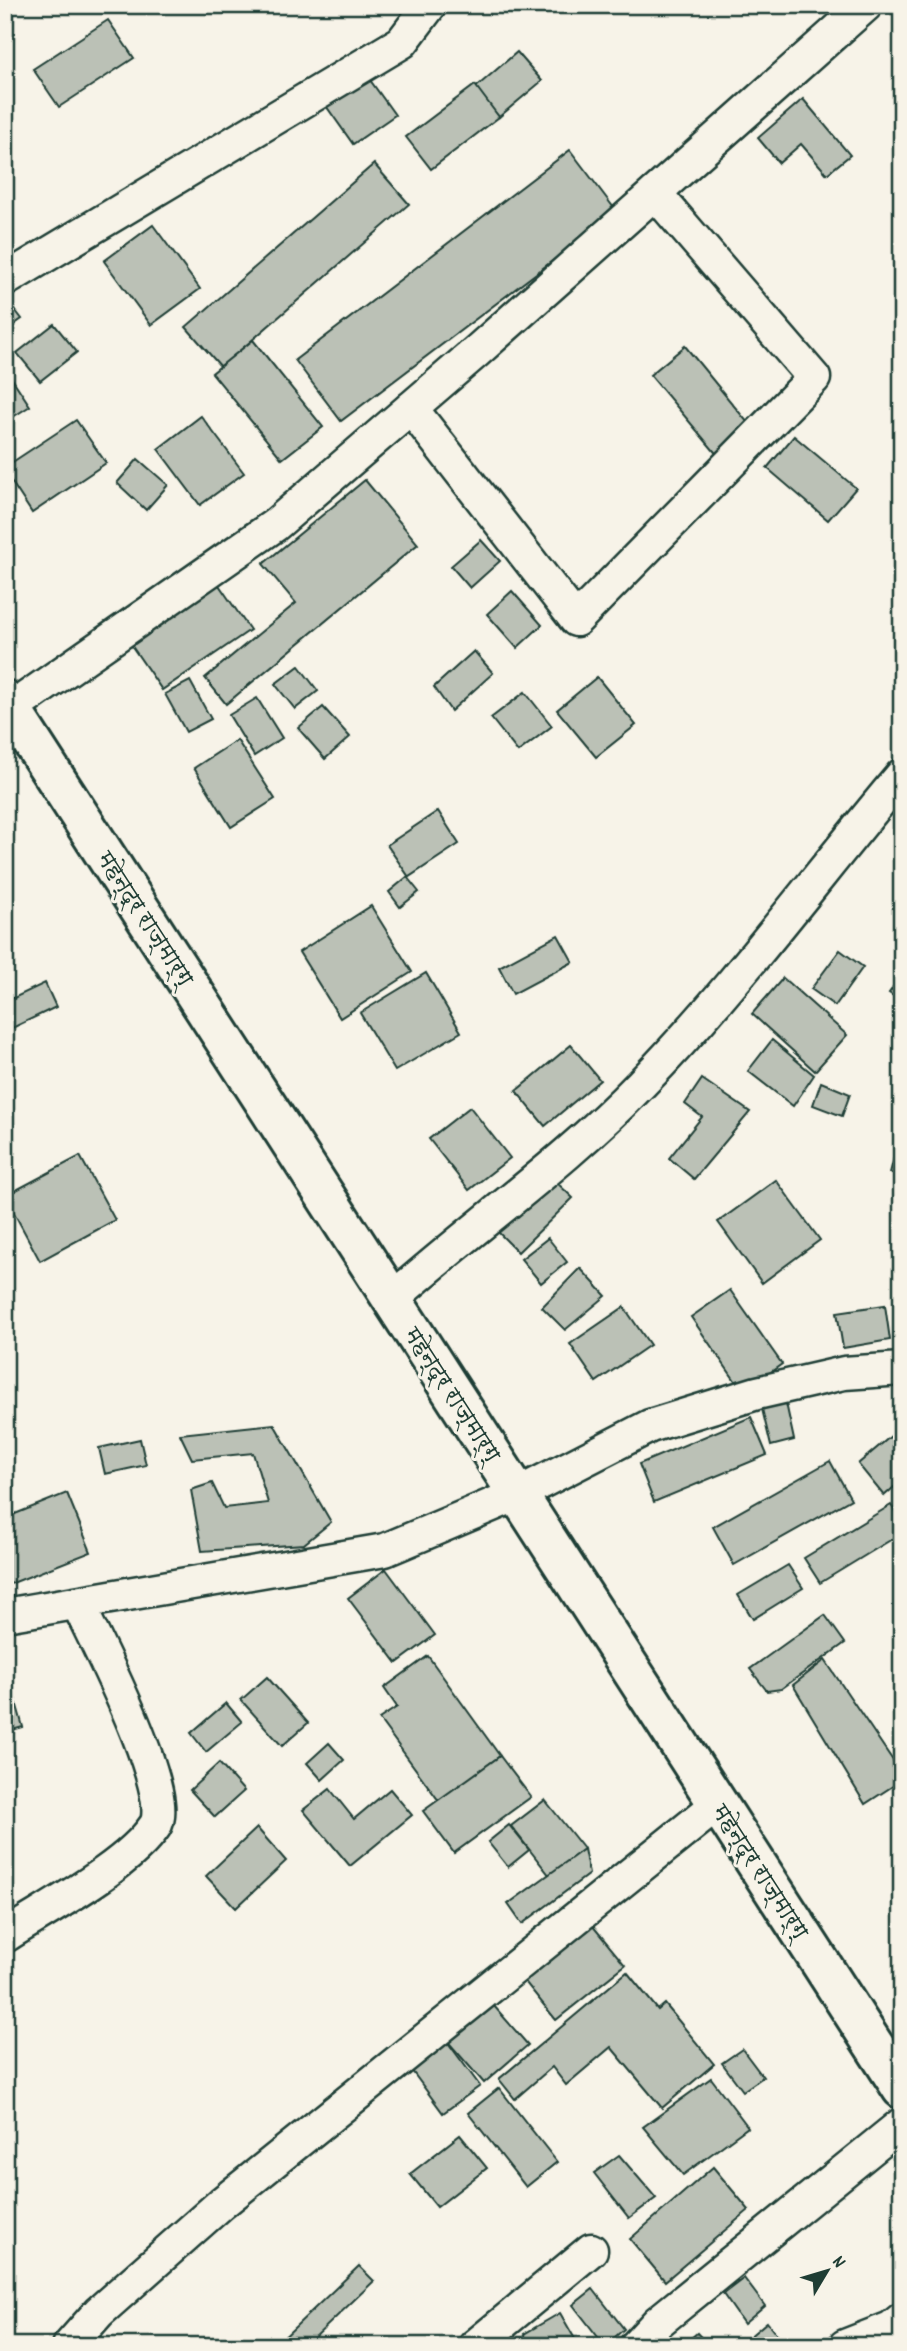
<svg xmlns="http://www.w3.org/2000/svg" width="907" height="2351" viewBox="0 0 907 2351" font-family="Dekko,'Playpen Sans Deva',sans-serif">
	<rect width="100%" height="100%" fill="#f7f3e8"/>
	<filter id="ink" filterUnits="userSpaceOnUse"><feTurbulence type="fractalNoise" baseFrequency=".0143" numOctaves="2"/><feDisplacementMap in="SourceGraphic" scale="14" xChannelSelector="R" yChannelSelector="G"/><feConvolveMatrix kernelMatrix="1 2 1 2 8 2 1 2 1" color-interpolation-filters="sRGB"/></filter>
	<g filter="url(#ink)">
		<g fill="#bbc1b6" stroke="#1f3d34" stroke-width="2">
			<path d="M108 20 134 58 59 107 33 69Z"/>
			<path d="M517 52 542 81 499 117 474 89Z"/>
			<path d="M365 73 395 115 353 144 324 103Z"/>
			<path d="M475 85 499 117 431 169 406 137Z"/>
			<path d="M803 99 850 155 827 174 801 144 779 163 758 138Z"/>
			<path d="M570 150 617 212 341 421 295 360Z"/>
			<path d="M374 164 409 204 221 367 186 327Z"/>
			<path d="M153 225 200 289 151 325 104 261Z"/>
			<path d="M5 297 22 319 5 331Z"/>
			<path d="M54 324 77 352 40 381 17 353Z"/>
			<path d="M253 340 323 427 282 459 212 373Z"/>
			<path d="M685 346 753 429 719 457 650 375Z"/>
			<path d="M9 374 30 406 5 422V377Z"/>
			<path d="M201 416 244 473 200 505 158 449Z"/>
			<path d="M76 420 106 463 32 513 5 472V467Z"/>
			<path d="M794 436 856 488 828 520 767 468Z"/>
			<path d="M138 459 168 485 146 510 117 483Z"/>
			<path d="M365 480 418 544 226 704 205 678 296 603 263 564Z"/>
			<path d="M481 540 500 561 470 588 451 566Z"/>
			<path d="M217 582 250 630 162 690 129 642Z"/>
			<path d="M512 591 542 625 517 648 487 614Z"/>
			<path d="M474 651 493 673 451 711 434 687Z"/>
			<path d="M299 666 318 691 295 709 275 684Z"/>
			<path d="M597 677 636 725 596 757 557 710Z"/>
			<path d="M190 681 211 719 186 732 165 694Z"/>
			<path d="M525 692 552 726 518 752 491 718Z"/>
			<path d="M257 698 282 738 254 756 229 715Z"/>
			<path d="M323 707 350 737 325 759 298 728Z"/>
			<path d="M237 740 275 799 231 827 194 768Z"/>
			<path d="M438 811 459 844 409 877 387 845Z"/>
			<path d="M902 835V852L893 846Z"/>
			<path d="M407 877 419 892 400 907 389 892Z"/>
			<path d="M371 906 412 972 340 1018 299 952Z"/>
			<path d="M558 935 573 962 513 994 499 967Z"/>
			<path d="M840 950 863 967 835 1006 811 989Z"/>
			<path d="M426 973 461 1032 395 1071 360 1013Z"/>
			<path d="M902 975V1002L889 993Z"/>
			<path d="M783 978 847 1035 815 1071 752 1014Z"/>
			<path d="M45 983 56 1007 8 1030 5 1002Z"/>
			<path d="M772 1040 814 1075 793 1106 748 1071Z"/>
			<path d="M571 1045 600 1080 545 1126 516 1091Z"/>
			<path d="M702 1079 750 1112 694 1179 669 1158 702 1117 685 1104Z"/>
			<path d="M821 1082 850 1094 842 1116 813 1105Z"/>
			<path d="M470 1107 510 1158 469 1190 429 1139Z"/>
			<path d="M896 1150 902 1152V1176L890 1173Z"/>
			<path d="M80 1156 115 1220 40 1261 5 1196Z"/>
			<path d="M553 1179 573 1198 518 1252 498 1232Z"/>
			<path d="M776 1180 820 1240 762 1283 718 1222Z"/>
			<path d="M548 1238 567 1262 541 1283 521 1259Z"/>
			<path d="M580 1268 606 1296 565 1330 542 1307Z"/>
			<path d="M730 1290 782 1364 743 1392 691 1317Z"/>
			<path d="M885 1305 890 1340 843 1348 837 1312Z"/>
			<path d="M624 1307 650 1345 596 1382 570 1344Z"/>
			<path d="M786 1403 794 1440 771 1446 762 1409Z"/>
			<path d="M751 1417 767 1455 654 1502 639 1464Z"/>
			<path d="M274 1424 331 1522 304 1544 202 1551 191 1490 212 1483 224 1508 268 1503 253 1453 192 1459 180 1434Z"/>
			<path d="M897 1431 902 1437V1480L884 1496 858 1464Z"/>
			<path d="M140 1439 146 1465 105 1474 99 1448Z"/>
			<path d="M830 1461 851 1499 734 1565 713 1527Z"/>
			<path d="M67 1493 91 1552 5 1586V1518Z"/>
			<path d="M891 1505 902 1522V1533L820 1583 804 1558Z"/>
			<path d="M788 1565 803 1588 753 1619 738 1595Z"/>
			<path d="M386 1569 435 1635 397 1663 348 1598Z"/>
			<path d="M825 1615 845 1643 781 1689 767 1691 750 1669Z"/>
			<path d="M428 1656 500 1756 439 1801 379 1719 397 1707 384 1688Z"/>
			<path d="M825 1660 902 1774V1780L865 1804 793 1685Z"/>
			<path d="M5 1663 23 1727 5 1732Z"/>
			<path d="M267 1677 308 1723 282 1746 241 1700Z"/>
			<path d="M226 1703 242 1722 206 1752 191 1733Z"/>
			<path d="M329 1743 344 1760 322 1780 307 1763Z"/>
			<path d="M500 1756 531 1797 454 1853 423 1811Z"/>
			<path d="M219 1763 244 1791 215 1817 190 1790Z"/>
			<path d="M330 1789 354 1819 390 1789 412 1815 350 1866 303 1810Z"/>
			<path d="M545 1800 584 1849 550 1876 511 1826Z"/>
			<path d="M509 1825 529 1850 508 1867 488 1842Z"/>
			<path d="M257 1828 286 1861 236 1908 206 1876Z"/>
			<path d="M584 1849 589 1874 522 1924 508 1904Z"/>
			<path d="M583 1914 625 1965 556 2020 513 1967Z"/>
			<path d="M627 1972 658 2010 665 2004 714 2064 662 2108 611 2047 566 2085 552 2067 515 2099 499 2079Z"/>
			<path d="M487 1998 528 2045 484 2083 443 2036Z"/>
			<path d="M443 2036 480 2086 443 2113 406 2063Z"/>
			<path d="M742 2049 763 2077 743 2091 722 2063Z"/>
			<path d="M711 2078 748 2127 683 2175 643 2127Z"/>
			<path d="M499 2088 557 2162 526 2187 468 2113Z"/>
			<path d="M460 2135 487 2168 437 2207 410 2174Z"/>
			<path d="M619 2155 656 2198 629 2218 594 2173Z"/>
			<path d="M713 2167 749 2210 665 2281 630 2239Z"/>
			<path d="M359 2266 374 2281 312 2340 318 2346H275Z"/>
			<path d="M744 2278 765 2306 744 2324 723 2294Z"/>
			<path d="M593 2289 624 2329 605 2346 573 2305Z"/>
			<path d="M560 2313 579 2346H530L524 2334Z"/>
			<path d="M767 2322 786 2346H744L742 2343Z"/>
			<path d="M697 2333 709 2346H682Z"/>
		</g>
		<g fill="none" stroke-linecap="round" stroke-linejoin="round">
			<defs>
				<g id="street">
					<path d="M5 280 402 42 430 5"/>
					<path d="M411 408 576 620 814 378 655 193"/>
					<path d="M5 713 275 525 476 352 866 5"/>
					<path d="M392 1299C474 1226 565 1163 641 1084 735 988 815 878 902 775"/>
					<path d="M5 1615 385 1550 518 1494 650 1426 757 1393 844 1373 902 1369"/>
					<path d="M5 1936C48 1908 127 1867 155 1826 176 1795 95 1640 78 1604"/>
					<path d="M69 2346 99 2312 222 2203 718 1804"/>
					<path d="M475 2346 591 2250"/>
					<path d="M636 2346 658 2322 902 2124"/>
					<path d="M845 2346 891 2328 902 2319"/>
				</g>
				<path id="highway" d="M5 700 902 2089"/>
			</defs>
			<use href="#street" stroke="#1f3d34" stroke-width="37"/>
			<use href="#highway" stroke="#1f3d34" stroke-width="44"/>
			<use href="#street" stroke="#f7f3e8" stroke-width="32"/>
			<use href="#highway" stroke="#f7f3e8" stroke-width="38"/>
		</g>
	</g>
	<g text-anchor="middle" stroke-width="6" stroke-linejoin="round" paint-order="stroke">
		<g font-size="24" fill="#1f3d34" stroke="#f7f3e8">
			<text transform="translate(146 918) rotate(57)" y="8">महेन्द्र राज्मार्ग्</text>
			<text transform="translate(453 1394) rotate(57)" y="8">महेन्द्र राज्मार्ग्</text>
			<text transform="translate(761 1871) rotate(57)" y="8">महेन्द्र राज्मार्ग्</text>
		</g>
	</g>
	<rect width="907" height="2351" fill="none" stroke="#f7f3e8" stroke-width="28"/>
	<rect x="14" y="14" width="879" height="2323" fill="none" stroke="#1f3d34" stroke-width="2.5" filter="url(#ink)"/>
	<g transform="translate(827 2271) rotate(52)" stroke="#f7f3e8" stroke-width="5" paint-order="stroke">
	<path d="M0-5L12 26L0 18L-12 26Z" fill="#1f3d34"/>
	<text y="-10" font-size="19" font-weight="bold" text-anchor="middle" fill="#1f3d34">N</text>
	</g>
</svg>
